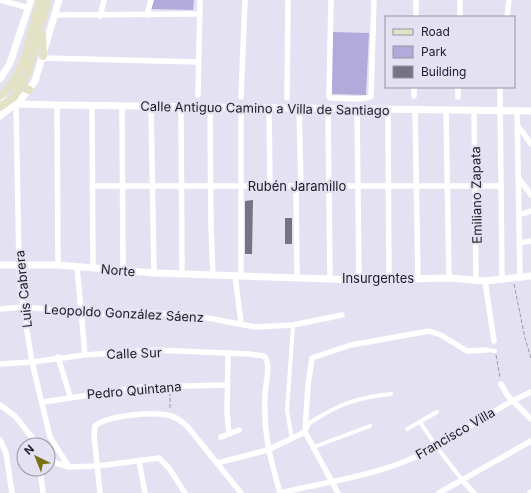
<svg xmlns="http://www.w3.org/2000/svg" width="531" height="493" viewBox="0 0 531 493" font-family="Inter,sans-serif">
	<rect width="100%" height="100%" fill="#e4e2f2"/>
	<g fill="#b3aadc">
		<path d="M154 0H194L193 10 151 9Z"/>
		<path d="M333 32 369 33 366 95 329 94Z"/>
	</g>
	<g fill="#767482">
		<path d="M253 200 252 254H245V201Z"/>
		<rect x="285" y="218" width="7" height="26"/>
	</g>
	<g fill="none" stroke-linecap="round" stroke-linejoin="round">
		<g stroke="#9c9aa6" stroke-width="1" stroke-dasharray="4 2" stroke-linecap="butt">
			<path d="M514 284 525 338 531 358"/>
			<path d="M496 355 500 377"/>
			<path d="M170 392V410"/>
		</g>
		<g stroke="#fff" stroke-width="4">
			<path d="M486 350 495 351"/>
			<path d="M420 422 436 446 463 481"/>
			<path d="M307 428C309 421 315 420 321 416 344 402 363 397 391 394"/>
			<path d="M407 429 437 412"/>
			<path d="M292 439 287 411 293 325"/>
			<path d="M314 447 370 426"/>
		</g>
		<g stroke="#fff" stroke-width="5.5">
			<path d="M0 0 29 8"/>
			<path d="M331 0 329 97 331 98C340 98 366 101 371 96L374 0"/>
			<path d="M55 15 199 14"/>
			<path d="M147 15 151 0"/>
			<path d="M100 16 104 0"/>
			<path d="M416 17V0"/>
			<path d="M460 17V0"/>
			<path d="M507 17 509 0"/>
			<path d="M43 58 198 62"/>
			<path d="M500 87 502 280"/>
			<path d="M198 95 200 0"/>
			<path d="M414 96V87"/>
			<path d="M241 97 245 0"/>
			<path d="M458 97V87"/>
			<path d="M287 98 288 0"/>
			<path d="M16 104 19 265 23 307 32 362 50 437 69 467"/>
			<path d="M57 105 58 265"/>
			<path d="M92 106 93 267"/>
			<path d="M122 107 123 271"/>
			<path d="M151 107 154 273"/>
			<path d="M181 107 182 274"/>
			<path d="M241 107V276"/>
			<path d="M210 108 211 228 213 275"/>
			<path d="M269 108 270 186"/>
			<path d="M299 108 301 186"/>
			<path d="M328 109 330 278"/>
			<path d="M357 109 359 280"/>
			<path d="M388 109 389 280"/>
			<path d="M415 109 418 279"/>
			<path d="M446 109 449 278"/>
			<path d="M474 110 476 281"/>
			<path d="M517 110 520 278"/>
			<path d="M518 126 531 144"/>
			<path d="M520 180 531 195"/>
			<path d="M93 186H501"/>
			<path d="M296 186 297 277"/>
			<path d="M519 215 531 211"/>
			<path d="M519 243 531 241"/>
			<path d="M77 267 85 355"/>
			<path d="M235 275 241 323"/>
			<path d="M485 281 494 341"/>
			<path d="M0 309 23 307 102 314 134 312 192 315 255 327 293 325 342 315"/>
			<path d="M228 353 227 412 229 434"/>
			<path d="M58 357 70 396"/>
			<path d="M0 364 32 362 85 355 156 350 249 354 264 356C272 364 265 384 265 395 263 434 270 457 280 493"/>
			<path d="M501 384 508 396 531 419"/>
			<path d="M43 402 143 387 227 385"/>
			<path d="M0 405 15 416 38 445"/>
			<path d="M305 432 308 385 312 358 351 345 429 331 441 335 467 351 486 350"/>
			<path d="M221 437 239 430"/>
			<path d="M0 440 6 453 12 493"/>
			<path d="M48 456 56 463 69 467 98 466 159 458 169 468 185 493"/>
			<path d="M139 461 145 493"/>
			<path d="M217 463 268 450 305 432 338 493"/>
			<path d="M40 469 43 493"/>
			<path d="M463 481 474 493"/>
			<path d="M100 493 94 435 95 426C108 415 155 411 171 416 178 418 182 422 187 426L241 493"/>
			<path d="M280 493C322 483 366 477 406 461 451 442 487 411 531 392"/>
			<path d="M439 493 531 441"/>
			<path d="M530 493 531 492"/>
		</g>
		<g stroke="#fff" stroke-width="7">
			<path d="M0 79 10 63 31 0"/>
			<path d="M4 100 16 104 57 105 531 111"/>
			<path d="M0 116 23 97 35 81 59 0"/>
			<path d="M0 265H58L154 273 359 280 449 278 485 281 531 276"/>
		</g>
		<g stroke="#e3e1c6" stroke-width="8">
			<path d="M42 35 43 56"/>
			<path d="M16 84 29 90"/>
			<path d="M0 96C26 77 31 30 40 0"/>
			<path d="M0 107 14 97 27 75 48 0"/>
		</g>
	</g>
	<g text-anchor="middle" stroke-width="4" stroke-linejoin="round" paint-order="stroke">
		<g font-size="13" fill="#212026" stroke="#e4e2f2">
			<text transform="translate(265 108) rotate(1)" y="5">Calle Antiguo Camino a Villa de Santiago</text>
			<text x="297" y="191">Rubén Jaramillo</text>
			<text transform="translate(476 195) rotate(-91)" y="5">Emiliano Zapata</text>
			<text transform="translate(118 270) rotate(5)" y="5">Norte</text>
			<text x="378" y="283">Insurgentes</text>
			<text transform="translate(23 289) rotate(-96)" y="5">Luis Cabrera</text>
			<text transform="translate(124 313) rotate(3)" y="5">Leopoldo González Sáenz</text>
			<text transform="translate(134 353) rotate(-2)" y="5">Calle Sur</text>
			<text transform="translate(134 390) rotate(-5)" y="5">Pedro Quintana</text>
			<text transform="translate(455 433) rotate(-30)" y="5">Francisco Villa</text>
		</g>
	</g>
	<rect x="385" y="16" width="130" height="72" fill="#e4e2f2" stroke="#9694a0"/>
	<rect x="393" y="29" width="20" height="6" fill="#e3e1c6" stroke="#9694a0"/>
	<text x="421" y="36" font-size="12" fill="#212026">Road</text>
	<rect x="393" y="46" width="20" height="12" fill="#b3aadc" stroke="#9694a0"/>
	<text x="421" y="56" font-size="12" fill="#212026">Park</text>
	<rect x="393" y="66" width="20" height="12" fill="#767482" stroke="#9694a0"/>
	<text x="421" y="76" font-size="12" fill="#212026">Building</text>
	<g transform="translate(36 457) rotate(317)"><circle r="19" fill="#e4e2f2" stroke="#9694a0"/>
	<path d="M0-3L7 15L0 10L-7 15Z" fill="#7b7113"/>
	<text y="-6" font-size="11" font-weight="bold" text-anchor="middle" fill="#212026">N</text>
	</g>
</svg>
